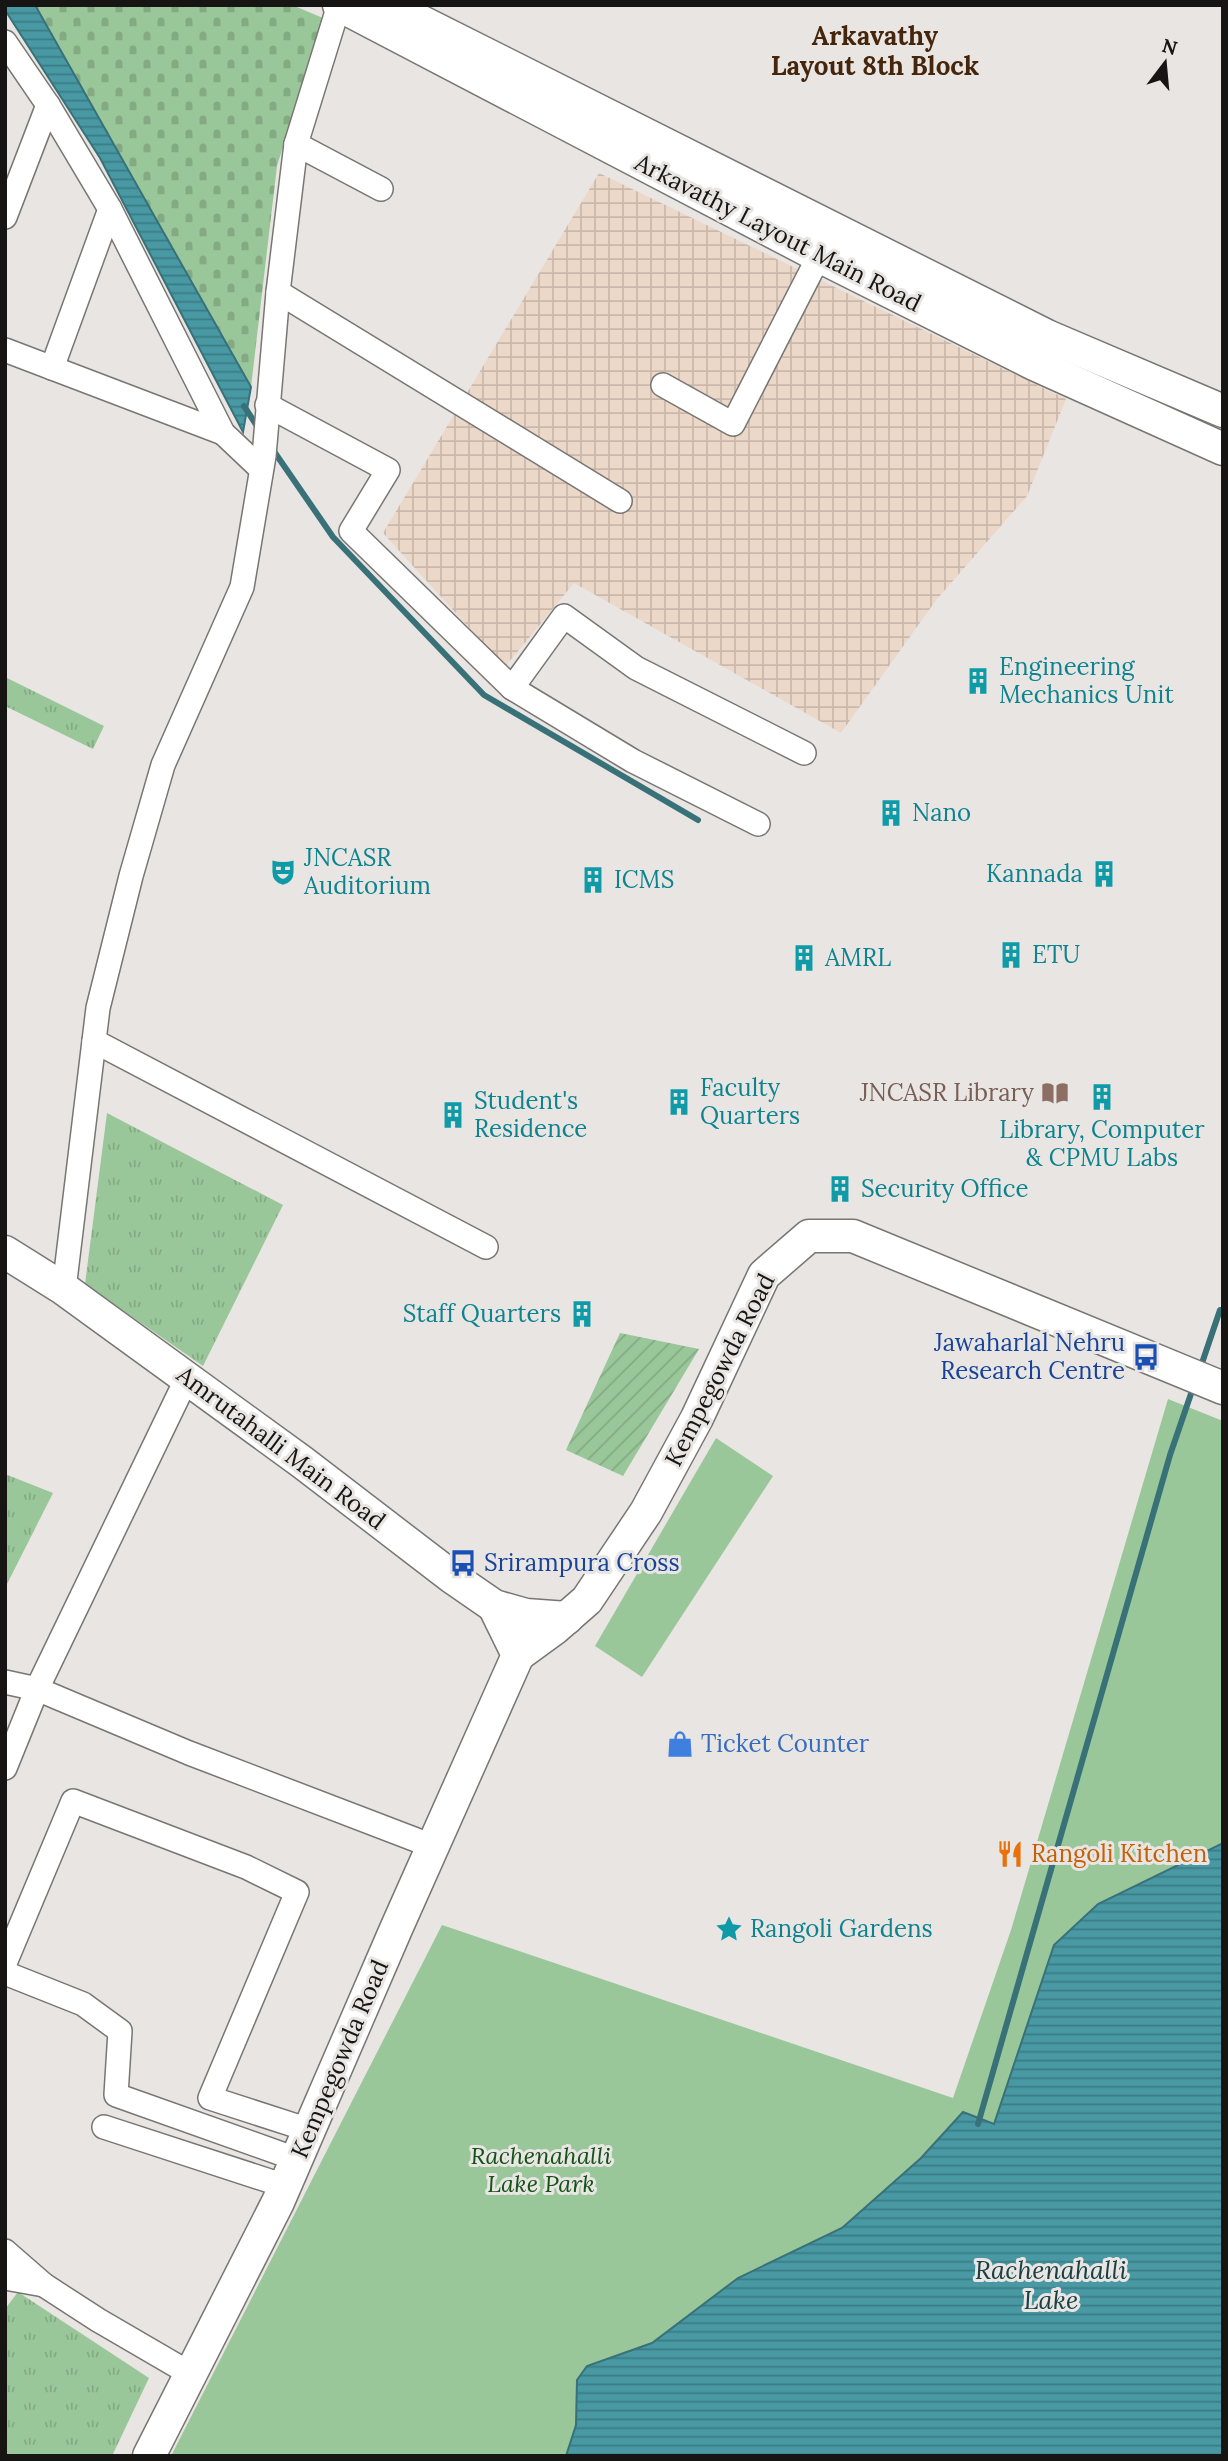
<svg xmlns="http://www.w3.org/2000/svg" width="1228" height="2461" viewBox="0 0 1228 2461" font-family="Lora,serif">
	<defs>
		<pattern id="industrial-grid" width="8" height="8" patternUnits="userSpaceOnUse" patternTransform="scale(1.75)"><rect width="8" height="8" fill="#ecd8c9"/><path d="M0 4h8M4 0v8" fill="none" stroke="#cab8ac"/></pattern>
		<pattern id="grass-tufts" width="24" height="20" patternUnits="userSpaceOnUse" patternTransform="scale(1.75)"><rect width="24" height="20" fill="#9ac799"/><path d="M3 7l-1-3M5 7V3M7 7l1-3M15 17l-1-3M17 17v-4M19 17l1-3" fill="none" stroke="#84aa83"/></pattern>
		<pattern id="cemetery-stones" width="16" height="16" patternUnits="userSpaceOnUse" patternTransform="scale(1.75)"><rect width="16" height="16" fill="#9ac799"/><path d="M2 7V4a2 2 0 0 1 4 0v3zM10 15v-3a2 2 0 0 1 4 0v3z" fill="#84aa83"/></pattern>
		<pattern id="garden-furrows" width="10" height="10" patternUnits="userSpaceOnUse" patternTransform="scale(1.75)"><rect width="10" height="10" fill="#9ac799"/><path d="M-1 1l2-2M0 10L10 0M9 11l2-2" fill="none" stroke="#84aa83"/></pattern>
		<pattern id="water-rules" width="6" height="5" patternUnits="userSpaceOnUse" patternTransform="scale(1.75)"><rect width="6" height="5" fill="#4899a4"/><path d="M0 2.5h6" fill="none" stroke="#3b7c84"/></pattern>
	</defs>
	<rect width="100%" height="100%" fill="#e8e5e2"/>
	<path fill="url(#industrial-grid)" d="M599 173 1066 399 1027 496 937 599 841 733 574 583 505 667 383 533Z"/>
	<g fill="url(#grass-tufts)">
		<path d="M5 677 104 726 93 749 5 706Z"/>
		<path d="M107 1113 283 1205 203 1366 85 1284Z"/>
		<path d="M5 1474 53 1493 5 1588Z"/>
		<path d="M18 2292 149 2378 112 2456H5V2309Z"/>
	</g>
	<path fill="url(#cemetery-stones)" d="M35 5H292L323 18 277 166 251 387Z"/>
	<g fill="#9ac799">
		<path d="M1168 1399 1223 1421V1843L1098 1904 1054 1945 994 2124 963 2112 921 2158 842 2228 738 2278 652 2343 587 2366 577 2380 576 2425 566 2456H171L442 1925 953 2098 1011 1930Z"/>
		<path d="M716 1438 773 1476 642 1677 595 1646Z"/>
	</g>
	<path fill="url(#garden-furrows)" d="M620 1333 699 1349 623 1476 566 1450Z"/>
	<g fill="url(#water-rules)" stroke="#397179" stroke-width="2">
		<path d="M5 5H35L251 387 243 432 100 158 5 10Z"/>
		<path d="M1223 1843V2456H566L576 2425 577 2380 587 2366 652 2343 738 2278 842 2228 921 2158 963 2112 994 2124 1054 1945 1098 1904Z"/>
	</g>
	<g fill="none" stroke-linecap="round" stroke-linejoin="round">
		<g stroke="#397179" stroke-width="6">
			<path d="M244 406 259 429"/>
			<path d="M271 447 333 537 484 695 698 820"/>
			<path d="M1200 1369 1220 1310H1223"/>
			<path d="M978 2124 1170 1455 1194 1385"/>
		</g>
		<defs>
			<g id="street">
				<path d="M5 42 48 105 110 209 223 433 261 469"/>
				<path d="M296 144 381 189"/>
				<path d="M5 217 48 105"/>
				<path d="M278 292 620 501"/>
				<path d="M5 350 223 433"/>
				<path d="M52 368 110 209"/>
				<path d="M663 385 733 424 819 256"/>
				<path d="M267 405 388 470 351 531 512 688 633 761 758 824"/>
				<path d="M512 688 564 616 636 668 804 753"/>
				<path d="M94 1041 486 1247"/>
				<path d="M64 1289 98 1008 131 876 163 765 242 587 264 456 278 292 296 144 339 5"/>
				<path d="M5 1682 37 1689 187 1378"/>
				<path d="M5 1768 37 1689 189 1753 432 1846"/>
				<path d="M5 1963 73 1801 246 1867 297 1892 210 2098 309 2130"/>
				<path d="M5 1973 83 2004 120 2031 116 2095 296 2159"/>
				<path d="M104 2127 285 2186"/>
				<path d="M5 2251 44 2285 98 2320 189 2373"/>
				<path d="M5 2278 44 2285"/>
			</g>
			<g id="secondary">
				<path d="M339 5 819 256 1034 364 1223 449"/>
				<path d="M388 5 1047 336 1223 411"/>
				<path d="M5 1252 64 1289 302 1462 452 1577 494 1606 526 1615 567 1618"/>
				<path d="M518 1655 555 1628 587 1600 646 1512 697 1418 764 1275 809 1236H853L1223 1388"/>
				<path d="M149 2456 278 2202 396 1929 518 1655 494 1606"/>
			</g>
		</defs>
		<use href="#street" stroke="#787673" stroke-width="26"/>
		<use href="#secondary" stroke="#787673" stroke-width="35"/>
		<use href="#street" stroke="#fff" stroke-width="23"/>
		<use href="#secondary" stroke="#fff" stroke-width="32"/>
	</g>
	<defs>
		<symbol id="building-bare" viewBox="-9 -9 18 18"><path d="M-4-6H4V6H1V3H-1V6H-4ZM-2.5-4.3h1.7v1.8h-1.7ZM.8-4.3h1.7v1.8H.8ZM-2.5-1h1.7V.8h-1.7ZM.8-1h1.7V.8H.8Z" fill="#0f9aa8" stroke="#e8e5e2" stroke-width="2.5" paint-order="stroke"/></symbol>
		<symbol id="theatre-bare" viewBox="-9 -9 18 18"><path d="M-5-5.5Q0-4 5-5.5V0Q5 5 0 6Q-5 5-5 0ZM-3.3-2.5H-1v1.5H-3.3ZM1-2.5H3.3v1.5H1ZM-2.8 1Q0 5.5 2.8 1Z" fill="#0f9aa8" stroke="#e8e5e2" stroke-width="2.5" paint-order="stroke"/></symbol>
		<symbol id="library-bare" viewBox="-9 -9 18 18"><path d="M-6-4Q-3-5.5-.7-3.5V5Q-3 3-6 4ZM6-4Q3-5.5 .7-3.5V5Q3 3 6 4Z" fill="#8d6e63" stroke="#e8e5e2" stroke-width="2.5" paint-order="stroke"/></symbol>
		<symbol id="bus-bare" viewBox="-9 -9 18 18"><path d="M-5-6H5V4H4V6H2V4H-2V6H-4V4H-5ZM-3.5-4V0h7V-4ZM-3.5 1.2v1.5H-2V1.2ZM2 1.2v1.5H3.5V1.2Z" fill="#1a4fb4" stroke="#e8e5e2" stroke-width="2.5" paint-order="stroke"/></symbol>
		<symbol id="shop-bare" viewBox="-9 -9 18 18"><path d="M-5-2.5h2.3a2.7 3.5 0 0 1 5.4 0H5L5.5 6h-11ZM-1.5-2.5h3a1.5 2.3 0 0 0-3 0Z" fill="#3f7fe0" stroke="#e8e5e2" stroke-width="2.5" paint-order="stroke"/></symbol>
		<symbol id="restaurant-bare" viewBox="-9 -9 18 18"><path d="M-5-6h1v4h1v-4h1v4h1v-4h1v5L-1.5 .5V6h-2V.5L-5-1ZM5-6V6H3V1.5H1.5Q1.5-4 5-6Z" fill="#e8710a" stroke="#e8e5e2" stroke-width="2.5" paint-order="stroke"/></symbol>
		<symbol id="sight-bare" viewBox="-9 -9 18 18"><path d="M0-6L1.8-2.2L6-1.7L2.9 1.2L3.7 5.4L0 3.3L-3.7 5.4L-2.9 1.2L-6-1.7L-1.8-2.2Z" fill="#0f9aa8" stroke="#e8e5e2" stroke-width="2.5" paint-order="stroke"/></symbol>
	</defs>
	<g fill-rule="evenodd">
		<use href="#building-bare" x="959" y="662" width="38" height="38"/>
		<use href="#building-bare" x="872" y="794" width="38" height="38"/>
		<use href="#theatre-bare" x="264" y="853" width="38" height="38"/>
		<use href="#building-bare" x="1085" y="855" width="38" height="38"/>
		<use href="#building-bare" x="574" y="861" width="38" height="38"/>
		<use href="#building-bare" x="992" y="936" width="38" height="38"/>
		<use href="#building-bare" x="785" y="939" width="38" height="38"/>
		<use href="#library-bare" x="1036" y="1074" width="38" height="38"/>
		<use href="#building-bare" x="1083" y="1078" width="38" height="38"/>
		<use href="#building-bare" x="660" y="1083" width="38" height="38"/>
		<use href="#building-bare" x="434" y="1096" width="38" height="38"/>
		<use href="#building-bare" x="821" y="1170" width="38" height="38"/>
		<use href="#building-bare" x="563" y="1295" width="38" height="38"/>
		<use href="#bus-bare" x="1127" y="1338" width="38" height="38"/>
		<use href="#bus-bare" x="444" y="1544" width="38" height="38"/>
		<use href="#shop-bare" x="661" y="1725" width="38" height="38"/>
		<use href="#restaurant-bare" x="991" y="1835" width="38" height="38"/>
		<use href="#sight-bare" x="710" y="1910" width="38" height="38"/>
	</g>
	<g text-anchor="middle" stroke-width="6" stroke-linejoin="round" paint-order="stroke">
		<g font-size="24" fill="#161514" stroke="#e8e5e2">
			<text transform="translate(778 233) rotate(27)" y="8">Arkavathy Layout Main Road</text>
			<text transform="translate(720 1370) rotate(-63)" y="8">Kempegowda Road</text>
			<text transform="translate(281 1448) rotate(37)" y="8">Amrutahalli Main Road</text>
			<text transform="translate(340 2059) rotate(-67)" y="8">Kempegowda Road</text>
		</g>
		<g font-size="24" fill="#0d838f" stroke="#e8e5e2" text-anchor="start">
			<text x="999" y="675">Engineering<tspan x="999" dy="28">Mechanics Unit</tspan></text>
			<text x="912" y="821">Nano</text>
			<text x="304" y="866">JNCASR<tspan x="304" dy="28">Auditorium</tspan></text>
			<text x="1083" y="882" text-anchor="end">Kannada</text>
			<text x="614" y="888">ICMS</text>
			<text x="1032" y="963">ETU</text>
			<text x="825" y="966">AMRL</text>
			<text x="700" y="1096">Faculty<tspan x="700" dy="28">Quarters</tspan></text>
			<text x="474" y="1109">Student's<tspan x="474" dy="28">Residence</tspan></text>
			<text x="1102" y="1138" text-anchor="middle">Library, Computer<tspan x="1102" dy="28">&amp; CPMU Labs</tspan></text>
			<text x="861" y="1197">Security Office</text>
			<text x="561" y="1322" text-anchor="end">Staff Quarters</text>
			<text x="750" y="1937">Rangoli Gardens</text>
		</g>
		<g font-size="24" fill="#785e54" stroke="#e8e5e2" text-anchor="end">
			<text x="1034" y="1101">JNCASR Library</text>
		</g>
		<g font-size="24" fill="#164399" stroke="#e8e5e2" text-anchor="end">
			<text x="1125" y="1351">Jawaharlal Nehru<tspan x="1125" dy="28">Research Centre</tspan></text>
			<text x="484" y="1571" text-anchor="start">Srirampura Cross</text>
		</g>
		<g font-size="24" fill="#366cbe" stroke="#e8e5e2" text-anchor="start">
			<text x="701" y="1752">Ticket Counter</text>
		</g>
		<g font-size="24" fill="#c56008" stroke="#e8e5e2" text-anchor="start">
			<text x="1031" y="1862">Rangoli Kitchen</text>
		</g>
		<g font-size="24" font-style="italic" fill="#135318" stroke="#e8e5e2">
			<text x="541" y="2164">Rachenahalli<tspan x="541" dy="28">Lake Park</tspan></text>
		</g>
		<g font-size="26" font-weight="bold" fill="#45260c" stroke="#e8e5e2">
			<text x="875" y="45">Arkavathy<tspan x="875" dy="30">Layout 8th Block</tspan></text>
		</g>
		<g font-size="26" font-style="italic" fill="#194045" stroke="#e8e5e2">
			<text x="1051" y="2279">Rachenahalli<tspan x="1051" dy="30">Lake</tspan></text>
		</g>
	</g>
	<rect width="1228" height="2461" fill="none" stroke="#161514" stroke-width="14"/>
	<g transform="translate(1165 63) rotate(16)" stroke="#e8e5e2" stroke-width="5" paint-order="stroke">
	<path d="M0-5L12 26L0 18L-12 26Z" fill="#161514"/>
	<text y="-10" font-size="19" font-weight="bold" text-anchor="middle" fill="#161514">N</text>
	</g>
</svg>
